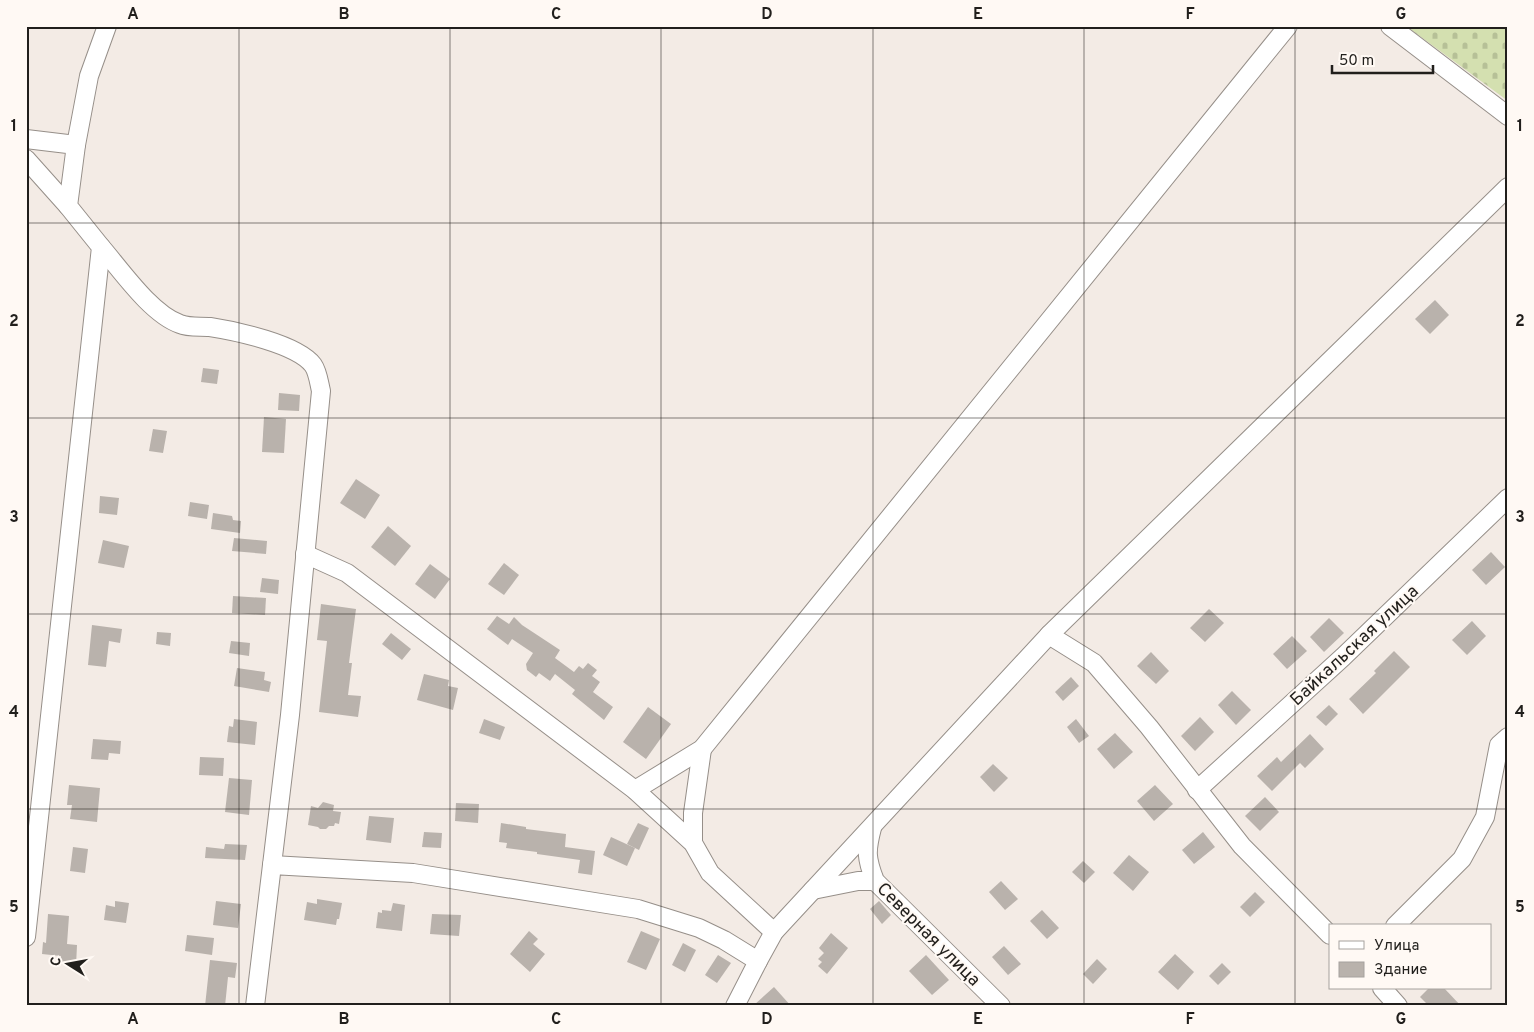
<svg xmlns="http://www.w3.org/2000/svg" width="1534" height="1032" viewBox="0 0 1534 1032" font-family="Overpass,sans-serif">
	<defs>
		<pattern id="cemetery-stones" width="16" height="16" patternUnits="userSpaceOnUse" patternTransform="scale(1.25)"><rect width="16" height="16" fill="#d4e0b0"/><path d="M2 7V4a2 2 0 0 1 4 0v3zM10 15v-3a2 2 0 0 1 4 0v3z" fill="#b6c097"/></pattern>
	</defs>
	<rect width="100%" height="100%" fill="#f3ebe5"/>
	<path fill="url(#cemetery-stones)" d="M1406 26H1508V101Z"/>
	<g fill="#b9b2ac">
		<path d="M1435 300 1449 315 1430 334 1415 319Z"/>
		<path d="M203 368 219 370 217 384 201 382Z"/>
		<path d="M279 393 300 395 299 411 278 410Z"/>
		<path d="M264 417 286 419 284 453 262 452Z"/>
		<path d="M153 429 167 431 163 453 149 451Z"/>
		<path d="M356 479 380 495 365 519 340 503Z"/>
		<path d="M100 496 119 498 117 515 99 513Z"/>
		<path d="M190 502 209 505 207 519 188 516Z"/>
		<path d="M213 513 232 516 233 520 241 521 240 533 211 529Z"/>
		<path d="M388 526 411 546 395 566 371 547Z"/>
		<path d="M234 538 267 541 266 554 232 551Z"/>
		<path d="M103 540 129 546 124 568 98 563Z"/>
		<path d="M1491 552 1505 567 1486 585 1472 570Z"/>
		<path d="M504 563 519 575 504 595 488 584Z"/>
		<path d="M430 564 450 579 435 599 415 584Z"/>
		<path d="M262 578 279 580 278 594 260 592Z"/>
		<path d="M233 596 266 598 265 615 232 613Z"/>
		<path d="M321 604 356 609 349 663H352L348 695 361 696 358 717 319 712 327 641 317 640Z"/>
		<path d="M1209 609 1224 623 1205 642 1190 628Z"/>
		<path d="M497 616 509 624 514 617 522 625 560 650 555 658 574 672 579 666 583 669 588 663 597 670 592 676 600 682 593 692 613 707 604 720 572 694 575 690 555 674 550 681 539 673 536 677 527 670 526 664 533 653 512 639 508 645 487 629Z"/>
		<path d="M1329 618 1344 633 1324 652 1310 637Z"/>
		<path d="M1472 621 1486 636 1467 655 1452 640Z"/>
		<path d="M92 625 122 629 120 643 109 641 106 667 88 665Z"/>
		<path d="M157 632 171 633 170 646 156 644Z"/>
		<path d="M391 633 411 649 402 660 382 644Z"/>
		<path d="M1292 636 1307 651 1287 669 1273 654Z"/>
		<path d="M231 641 250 643 249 656 229 653Z"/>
		<path d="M1394 651 1410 667 1363 714 1349 699 1376 673 1374 671Z"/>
		<path d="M1151 652 1169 671 1156 684 1137 666Z"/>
		<path d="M237 668 265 672 264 680 271 682 269 692 234 686Z"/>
		<path d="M424 674 449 680 448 686 458 688 453 710 417 700Z"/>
		<path d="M1071 677 1079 686 1063 701 1055 692Z"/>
		<path d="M1232 691 1251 710 1236 725 1218 705Z"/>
		<path d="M1329 705 1338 714 1326 726 1316 717Z"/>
		<path d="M648 707 671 724 646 759 623 742Z"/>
		<path d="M1200 717 1214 732 1195 751 1181 736Z"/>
		<path d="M234 719 257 722 255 745 227 742 229 726 233 727Z"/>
		<path d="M484 719 505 727 500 740 479 733Z"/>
		<path d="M1076 719 1089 736 1079 743 1067 727Z"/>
		<path d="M1115 733 1133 752 1114 769 1097 749Z"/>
		<path d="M1310 734 1324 749 1305 768 1300 763 1272 791 1257 776 1277 757 1281 762Z"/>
		<path d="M93 739 121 741 120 754 109 753 108 760 91 759Z"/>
		<path d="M200 757 224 758 223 776 199 775Z"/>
		<path d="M993 764 1008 778 994 792 980 777Z"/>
		<path d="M229 778 252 780 249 815 225 812Z"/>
		<path d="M69 785 100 788 97 822 70 819 72 805H67Z"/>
		<path d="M1155 785 1173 804 1154 821 1137 801Z"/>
		<path d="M1265 797 1279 812 1260 831 1245 816Z"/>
		<path d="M323 802 334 805 333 811 341 812 339 824 335 823 334 826H329L326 829H320L318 827 308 825 311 806 318 808Z"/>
		<path d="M456 803 479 804 478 823 455 821Z"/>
		<path d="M369 816 394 818 391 843 366 840Z"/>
		<path d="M501 823 526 827V829L566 834 565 847 595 851 592 875 578 873 580 860 537 854V852L506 848 507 843 499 842Z"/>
		<path d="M638 823 649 828 639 850 627 844Z"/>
		<path d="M424 832 442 833 441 848 422 847Z"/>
		<path d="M1203 832 1215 847 1194 864 1182 850Z"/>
		<path d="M611 837 635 848 627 866 603 855Z"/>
		<path d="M225 844 247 845 245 860 205 858 206 847 224 849Z"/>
		<path d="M73 847 88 849 85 873 70 871Z"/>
		<path d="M1129 855 1149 872 1133 891 1113 873Z"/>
		<path d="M1083 861 1095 872 1084 883 1072 872Z"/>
		<path d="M1001 881 1018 899 1005 910 989 892Z"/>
		<path d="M1255 892 1265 902 1250 917 1240 907Z"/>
		<path d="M317 899 342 903 339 919H337L336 925 304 920 307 902 317 904Z"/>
		<path d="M115 901 129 903 126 923 104 920 106 905 115 907Z"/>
		<path d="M216 901 241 904 238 928 213 925Z"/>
		<path d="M879 901 891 915 882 924 870 909Z"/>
		<path d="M393 903 405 905 402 931 376 928 378 912 382 913V910L391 911Z"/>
		<path d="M1042 910 1059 928 1047 939 1030 921Z"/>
		<path d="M48 914 69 916 67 944 77 945 76 966 60 964 61 956 42 954 43 942 46 943Z"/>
		<path d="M432 914 461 915 459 936 430 934Z"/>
		<path d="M529 931 538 939 533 944 545 954 530 972 510 954Z"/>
		<path d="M641 931 660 939 646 970 627 962Z"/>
		<path d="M831 933 848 948 827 974 818 966 822 962 818 959 824 953 819 948Z"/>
		<path d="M187 935 214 938 212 955 185 951Z"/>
		<path d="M683 943 696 950 685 972 672 965Z"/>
		<path d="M1004 946 1021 964 1008 975 992 957Z"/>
		<path d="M1175 954 1194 972 1178 990 1158 972Z"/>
		<path d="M718 955 731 963 717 983 705 975Z"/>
		<path d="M926 955 949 980 932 995 909 971Z"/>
		<path d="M1097 959 1107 969 1093 984 1083 974Z"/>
		<path d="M210 960 237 963 235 978 228 977 225 1006H205Z"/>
		<path d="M1222 963 1231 972 1218 985 1209 976Z"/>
		<path d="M774 987 791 1006H753Z"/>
		<path d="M1429 988H1444L1461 1006H1429L1420 997Z"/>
	</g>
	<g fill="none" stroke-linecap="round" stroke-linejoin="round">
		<defs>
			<g id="minor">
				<path d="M1390 26 1508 116"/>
				<path d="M26 139 76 145 68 206 101 247 26 937"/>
				<path d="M76 145 89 76 107 26"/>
				<path d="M26 159 68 206"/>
				<path d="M101 247C121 270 151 314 180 324 189 328 201 326 210 327 236 331 297 344 313 365 318 372 319 383 321 391L290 715 272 865"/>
				<path d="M305 554 347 573 635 790 693 843 710 873 774 932"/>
				<path d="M1049 635 1094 663 1149 727 1242 846 1330 935"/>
				<path d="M635 790 702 749 1288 26"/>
				<path d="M1197 790 1343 657 1508 498"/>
				<path d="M872 828C866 851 866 858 875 881L1001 1006"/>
				<path d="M693 843V813L702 749"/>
				<path d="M813 890 858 881H875"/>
				<path d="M1395 926 1462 859 1485 817 1499 745 1508 737"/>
				<path d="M1382 988 1398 1006"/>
				<path d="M255 1006 272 865 413 873 638 909 699 928 724 940 758 961"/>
				<path d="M735 1006 758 961 774 932 1049 635 1508 187"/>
			</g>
		</defs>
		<use href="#minor" stroke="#968f89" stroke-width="20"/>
		<use href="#minor" stroke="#fff" stroke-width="18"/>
	</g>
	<path fill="none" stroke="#211f1c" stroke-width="1" stroke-opacity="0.55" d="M239 26V1006M450 26V1006M661 26V1006M873 26V1006M1084 26V1006M1295 26V1006M26 223H1508M26 418H1508M26 614H1508M26 809H1508"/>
	<g text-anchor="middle" stroke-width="4" stroke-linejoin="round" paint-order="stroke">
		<g font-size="18" fill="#211f1c" stroke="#fff9f4">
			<text transform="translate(1354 645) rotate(-43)" y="6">Байкальская улица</text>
			<text transform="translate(929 934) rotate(45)" y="6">Северная улица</text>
		</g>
	</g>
	<rect width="1534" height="1032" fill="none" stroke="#fff9f4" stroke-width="55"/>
	<rect x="1329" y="924" width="162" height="65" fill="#fff9f4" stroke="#a6a29e"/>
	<rect x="1339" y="941" width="25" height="8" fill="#ffffff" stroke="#a6a29e"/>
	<text x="1374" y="950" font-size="15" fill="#211f1c">Улица</text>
	<rect x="1339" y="962" width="25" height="15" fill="#b9b2ac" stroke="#a6a29e"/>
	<text x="1374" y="974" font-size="15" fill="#211f1c">Здание</text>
	<g transform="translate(68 964) rotate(281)" stroke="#fff9f4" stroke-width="4" paint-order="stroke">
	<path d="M0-4L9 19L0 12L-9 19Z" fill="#211f1c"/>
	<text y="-8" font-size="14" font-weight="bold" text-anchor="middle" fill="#211f1c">С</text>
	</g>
	<path d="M1332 65v8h101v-8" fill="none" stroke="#211f1c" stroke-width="2.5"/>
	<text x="1339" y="65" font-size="15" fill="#211f1c" stroke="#fff9f4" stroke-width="4" paint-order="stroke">50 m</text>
	<rect x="28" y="28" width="1478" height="976" fill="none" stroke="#211f1c" stroke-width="2"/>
	<g font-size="16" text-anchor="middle" font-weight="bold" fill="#211f1c">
		<text x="133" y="19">A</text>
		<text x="344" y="19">B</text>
		<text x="556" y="19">C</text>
		<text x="767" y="19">D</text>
		<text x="978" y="19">E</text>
		<text x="1190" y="19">F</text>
		<text x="1401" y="19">G</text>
		<text x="14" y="131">1</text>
		<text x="1520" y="131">1</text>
		<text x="14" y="326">2</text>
		<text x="1520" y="326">2</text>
		<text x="14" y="522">3</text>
		<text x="1520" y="522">3</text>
		<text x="14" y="717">4</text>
		<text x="1520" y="717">4</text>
		<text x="14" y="912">5</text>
		<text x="1520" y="912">5</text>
		<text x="133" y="1024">A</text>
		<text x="344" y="1024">B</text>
		<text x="556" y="1024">C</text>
		<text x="767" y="1024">D</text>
		<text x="978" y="1024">E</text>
		<text x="1190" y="1024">F</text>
		<text x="1401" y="1024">G</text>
	</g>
</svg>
